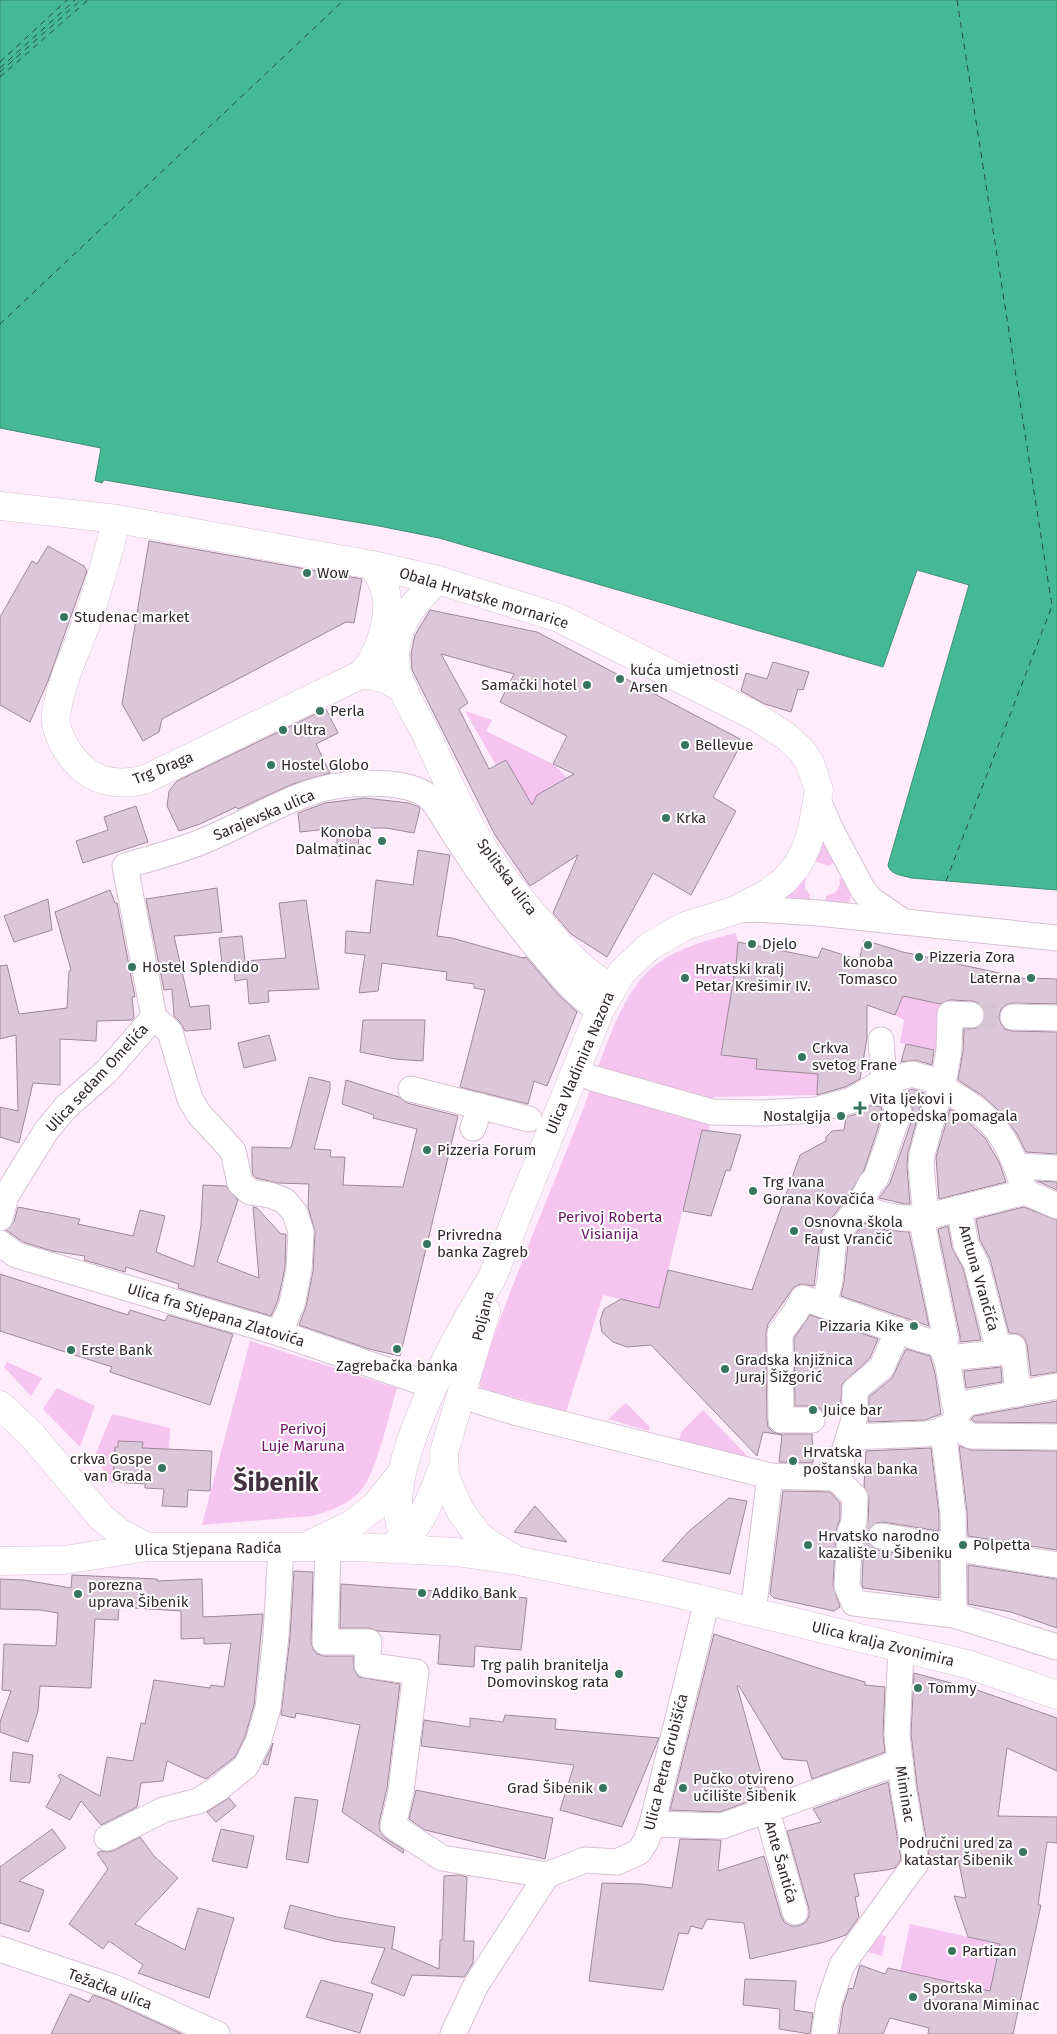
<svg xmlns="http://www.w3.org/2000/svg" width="1057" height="2034" viewBox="0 0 1057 2034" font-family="'Fira Sans',sans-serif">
	<rect width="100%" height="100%" fill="#feecfc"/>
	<g fill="#f6c5ef">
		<path d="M465 711 492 720 486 731 553 764 568 778 529 812 522 788 506 760 496 765Z"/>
		<path d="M822 834 836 861 829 866 813 861Z"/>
		<path d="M802 875 806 877 805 889 810 895 809 902 783 897Z"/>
		<path d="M844 877C848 886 854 895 848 904L825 903 826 896 836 892 840 884 839 879Z"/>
		<path d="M736 933 738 942 736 964 722 1055 757 1059V1069L818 1074 817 1095 713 1097 709 1131 702 1130 659 1308 603 1295 566 1412 481 1388 478 1381C509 1290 546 1202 582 1112 597 1073 612 1018 637 984 659 953 701 941 736 933Z"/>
		<path d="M903 996 945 1006 941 1051 900 1043 904 1020 895 1015Z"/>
		<path d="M250 1341 397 1388C390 1412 376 1472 362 1489 350 1504 330 1511 312 1516L202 1525Z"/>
		<path d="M7 1362 42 1378 31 1396 4 1367Z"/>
		<path d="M57 1388 95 1406 80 1447 43 1409Z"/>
		<path d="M626 1403 650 1427 649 1431 608 1419Z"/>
		<path d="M703 1410 753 1462 679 1441 681 1432Z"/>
		<path d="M112 1414 170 1428 169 1449 142 1453 143 1442 118 1441 117 1447H115L113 1482 109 1483 96 1453Z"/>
		<path d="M910 1924 1000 1944 990 1991 900 1972Z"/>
		<path d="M877 1934 886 1936 882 1956 860 1950Z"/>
	</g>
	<path fill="#45b996" stroke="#3f8e77" d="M0 0H1057V890L911 878C902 875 890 875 888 865L969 585 917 570 883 667 439 538 379 526 104 480 102 483 95 481 101 448 0 428Z"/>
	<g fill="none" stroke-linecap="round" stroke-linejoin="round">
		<g stroke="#205041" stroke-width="1" stroke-dasharray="6 5" stroke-linecap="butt">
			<path d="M0 62 67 0"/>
			<path d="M0 68 75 0"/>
			<path d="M0 72 81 0"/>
			<path d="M0 77 88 0"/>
			<path d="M0 324 344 0"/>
			<path d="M946 881 1052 606 957 0"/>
		</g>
	</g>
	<g fill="#dcc6d9" stroke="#9e899b" fill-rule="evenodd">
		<path d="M149 541 362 579 354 623 346 622 162 719 159 732 143 741 122 704Z"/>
		<path d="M48 546 84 566 87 571 48 681 30 722 0 705V617L32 561 37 564Z"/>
		<path d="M430 610 537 632 740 739V746L713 797 736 811 691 895 653 873 607 957 571 934 553 913 578 855 530 886 495 835 412 670 411 654 415 635ZM441 654 514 674 500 702 567 736 553 764 574 774 537 795 532 805 506 760 489 769 459 709 468 703Z"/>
		<path d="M773 662 809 672 803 690 798 689 791 712 765 704 741 691 746 673 767 679Z"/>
		<path d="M326 709 338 733 316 744 330 773 290 785 238 809 236 807 200 824 179 831 167 806 169 791 177 781Z"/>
		<path d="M365 798 409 803 419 807 420 809 414 833 386 828H358L359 854 337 856V828L300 832 298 813 325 803Z"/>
		<path d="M136 806 148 842 83 863 76 841 108 830 104 817Z"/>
		<path d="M418 850 450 855 437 936 452 938 523 958 526 957 556 992 577 1012 547 1086 534 1081 528 1104 460 1087 485 990 474 988V984L446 980 447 972 382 963 378 991 359 993 365 955 345 953 346 931 370 933 376 880 413 885Z"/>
		<path d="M217 888 222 932 174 936 190 1007 209 1005 211 1029 185 1031 180 1022 174 1016 172 989 164 990 146 899Z"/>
		<path d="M110 890 115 903H117L135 997H132L134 1018 132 1020 97 1021 96 1041 60 1039V1085L33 1083 19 1143 0 1137V1107L18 1111 16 1035 0 1039V966L7 965 19 1014 67 1008 69 971 71 970 55 912Z"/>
		<path d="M48 899 52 930 14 942 4 916Z"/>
		<path d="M306 900 319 989 268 991 269 1002 249 1004 247 979 235 981 233 962 222 963 219 938 242 936 245 961 286 958 279 903Z"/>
		<path d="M864 940 903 952 1031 980V978L1057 979V1004L1013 1003 1006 1005 1001 1009 999 1017 1001 1024 1005 1029 1012 1031 1057 1032V1154L1026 1152 1017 1134 997 1109 983 1096 958 1080 963 1051 964 1029 978 1028 983 1023 985 1016 984 1008 979 1003 972 1001 950 1000 940 1004 903 996 895 1015 867 1005V1038L860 1079 845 1087 817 1095 818 1074 756 1069 757 1059 721 1055 736 964 738 942 818 958 822 948 859 960Z"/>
		<path d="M363 1020H425L423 1061 395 1059 360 1052Z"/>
		<path d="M269 1035 276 1060 244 1068 238 1043Z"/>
		<path d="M906 1044 934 1050 932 1065 916 1060 901 1062Z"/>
		<path d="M309 1077 330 1082V1090L314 1149 331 1150 330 1157H345L343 1185 403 1187 417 1129 373 1118 374 1115 342 1104 346 1080 399 1097 407 1103 458 1116 400 1356 369 1349 299 1325 306 1307 313 1271 315 1232 308 1207 309 1184 278 1183 256 1178 253 1175 252 1168V1147L291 1148Z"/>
		<path d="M912 1089 924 1093 908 1153 907 1167 910 1204H905L879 1198 890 1183 913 1117V1111L907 1096 909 1090Z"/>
		<path d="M872 1105 881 1107 883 1113 864 1170 847 1198 822 1230 820 1237 814 1286 801 1284 794 1287 768 1324 766 1333 767 1420 768 1427 773 1432 781 1434H812L813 1463 779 1462 782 1435 763 1432 757 1456 651 1345 627 1347 613 1342 602 1332 600 1321 604 1309 621 1299 659 1308 668 1270 752 1290 800 1155 826 1141V1137L832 1131 844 1130 846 1117 857 1114Z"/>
		<path d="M950 1109 966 1120 985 1138 999 1162 1006 1182 939 1199 936 1157Z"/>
		<path d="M702 1130 741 1135 730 1171 726 1170 711 1216 683 1211Z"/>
		<path d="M1037 1181 1057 1182V1190Z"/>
		<path d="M203 1185 226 1186 238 1200 217 1262 259 1278 253 1207 257 1208 281 1234H286L285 1268 278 1300 271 1316 178 1288 179 1284 126 1267 125 1272 84 1260 85 1256 52 1251 23 1242 6 1230 14 1222 18 1207 80 1219 78 1224 133 1236 140 1210 165 1216 156 1252 194 1267 201 1225Z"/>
		<path d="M1024 1207 1057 1220V1372L1031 1376 1027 1345 1025 1339 1019 1334 1009 1333 990 1259 980 1240 976 1219Z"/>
		<path d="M864 1223 886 1230 909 1232 929 1326 841 1296 844 1282 848 1244Z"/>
		<path d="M948 1226 952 1248 963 1268 981 1340 960 1342V1336L938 1229Z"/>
		<path d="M0 1274 128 1315 130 1310 165 1321 168 1315 233 1334 210 1405 110 1372 112 1367 0 1331Z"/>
		<path d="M810 1315 878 1339 870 1358 842 1384 840 1416H825L820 1408 812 1406H795L794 1338Z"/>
		<path d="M906 1349 930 1356 935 1373 941 1414 925 1420 868 1422 869 1397 892 1378Z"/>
		<path d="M1001 1367 1002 1382 966 1388 964 1371Z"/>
		<path d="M1057 1401V1423L975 1422 971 1419 974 1416Z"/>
		<path d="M118 1441 143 1442 142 1448 212 1451 210 1491 188 1490 187 1507 162 1506 164 1489 145 1488V1484L113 1482 115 1447H118Z"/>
		<path d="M959 1446 971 1450 1057 1451V1550L968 1536 967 1511Z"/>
		<path d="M931 1448 939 1514V1531L883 1522 876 1523 870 1527 867 1534 868 1542 872 1547 878 1550 939 1560V1598L863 1588 862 1584 864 1535 868 1523 869 1498 864 1486 866 1451Z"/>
		<path d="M783 1491 830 1492 840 1503V1519L836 1531 833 1585 840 1607 834 1611 774 1598 770 1594Z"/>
		<path d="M729 1498 747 1501 730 1574 662 1561 688 1532Z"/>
		<path d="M535 1506 567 1542 514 1532Z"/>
		<path d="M968 1565 1057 1579V1628L1011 1612 968 1604Z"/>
		<path d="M294 1571 313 1572 311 1642 313 1649 317 1654 324 1656H353L354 1670 359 1677 400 1684 387 1788 379 1823 380 1831 385 1838 404 1850 403 1853 342 1812 360 1725 296 1713 295 1718 281 1715 290 1637Z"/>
		<path d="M72 1575 157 1579V1581L202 1579 203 1617 263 1614 254 1705 245 1737 235 1757 206 1779 167 1761 163 1781 141 1783 137 1807 101 1825 81 1801 70 1820 46 1807 61 1780 58 1776 60 1774 100 1796 107 1757 133 1761 141 1723 145 1724 154 1680 210 1688 211 1685 224 1687 231 1643 204 1644V1638L181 1639V1611L119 1607 118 1620 95 1619 91 1688 40 1686 38 1711 28 1742 0 1732V1722L11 1691 2 1690 4 1644 56 1646 58 1613 40 1610 0 1609V1579L24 1580 71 1588Z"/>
		<path d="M341 1584 438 1591 487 1598 488 1594 527 1598 521 1650 475 1646 474 1667 438 1664 440 1635 378 1631 369 1628H340Z"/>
		<path d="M714 1634 821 1669 865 1682V1685L885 1687 883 1734 885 1752 812 1779 807 1761 783 1759 739 1686H737L767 1795 720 1812 670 1810Z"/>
		<path d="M914 1673 977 1690 1057 1718V1771L1007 1748 998 1816 1057 1817V1843L1047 1842 1038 1905H1041L1013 2034H928L929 2028 890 2018 883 2034H839L843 2006 849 1988 853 1989 860 1965 885 1974 888 1968 990 1991 1000 1944 968 1937 954 1896 966 1898 958 1858 929 1856 917 1785 911 1734Z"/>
		<path d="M505 1715 556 1719 555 1729 659 1738 622 1827 560 1810 574 1765 421 1746 424 1720 470 1727V1718L503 1722Z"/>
		<path d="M273 1743 268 1765 263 1764 271 1748Z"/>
		<path d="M13 1752 33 1755 30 1783 10 1781Z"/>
		<path d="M888 1782 901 1859 895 1868 887 1870 854 1874 859 1896 855 1897 859 1917 846 1935 825 1942 750 1959 744 1923 707 1919 702 1929 691 1926 688 1934 679 1933 663 1990 589 1981 602 1883 641 1884 672 1888 680 1839 721 1840 718 1871 764 1856 781 1916 785 1923 791 1926H799L806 1922 809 1916V1909L787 1831 821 1822 813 1809Z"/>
		<path d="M416 1790 553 1818 545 1859 425 1830 409 1819Z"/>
		<path d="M295 1797 318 1800 308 1863 286 1859Z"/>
		<path d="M229 1798 236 1806 216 1822 207 1812Z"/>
		<path d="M52 1829 66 1848 19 1881 44 1890 29 1932 0 1923V1867Z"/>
		<path d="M221 1829 254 1836 247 1868 212 1861Z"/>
		<path d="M140 1837 154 1856 178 1878 135 1924 185 1950 198 1908 234 1918 209 1998 138 1973 143 1965 109 1941 103 1949 69 1924 108 1869 97 1853 101 1851 107 1852 113 1851Z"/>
		<path d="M459 1875 467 1877 464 1941H474L473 1963 464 1977 412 1975 404 1996 371 1983 385 1948 333 1941 284 1928 290 1905 337 1917 395 1927 392 1948H391L439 1969 440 1940H442L444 1876Z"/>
		<path d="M745 1979 796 1981 794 2010 813 2013 810 2034 779 2029 780 2009 743 2005Z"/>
		<path d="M321 1980 373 1994 360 2033 306 2017Z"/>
		<path d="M70 1994 89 2002 93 1995 108 2000 182 2034H51Z"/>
	</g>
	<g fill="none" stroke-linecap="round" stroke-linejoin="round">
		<g stroke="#d5c5d3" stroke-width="25" stroke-dasharray="25 12" stroke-linecap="butt">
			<path d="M971 1015 1013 1017"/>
			<path d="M864 1533 881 1536"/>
		</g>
		<defs>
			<g id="street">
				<path d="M818 800 830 828 863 890 870 899 901 920"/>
				<path d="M736 910 756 909 818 913 1057 938"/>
				<path d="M1013 1017 1057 1018"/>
				<path d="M881 1040 884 1081 912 1074 943 1083"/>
				<path d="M592 1078 712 1112 762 1113 815 1110 841 1103 850 1101 884 1081 899 1112 876 1178 871 1183 859 1206 834 1238 830 1281 824 1305 803 1298 795 1313 780 1333 781 1420H812"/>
				<path d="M942 1088C995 1116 1007 1136 1025 1192L1057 1206"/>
				<path d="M411 1089 529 1119"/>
				<path d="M473 1128 480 1106"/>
				<path d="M1016 1166 1057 1168"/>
				<path d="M859 1206C882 1216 896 1219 921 1218L1025 1192"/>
				<path d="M959 1208 966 1245 976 1263 997 1343 1006 1348 1013 1347 1018 1394"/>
				<path d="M926 1217 921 1166 922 1154 945 1073 949 1049 950 1014 971 1015"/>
				<path d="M0 1218 6 1196 46 1131 65 1108 107 1071 154 1017"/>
				<path d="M921 1218 946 1339 940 1344C953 1369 949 1388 957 1413"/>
				<path d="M0 1243 16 1255 279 1333 433 1386"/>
				<path d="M824 1305 921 1339 940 1344"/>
				<path d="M279 1333 292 1304 299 1270 301 1232 295 1213 285 1201 270 1195 250 1192 240 1183 233 1151 199 1114 190 1099 170 1032 154 1017 125 866C150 858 177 852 201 842 238 827 272 806 309 793 338 782 397 778 425 794 430 796 432 801 436 805 470 861 507 914 550 963 565 981 580 999 600 1010"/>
				<path d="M947 1358 998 1353 1006 1348"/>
				<path d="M478 1401 518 1413 770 1476 836 1478 855 1416V1390L882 1367 898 1330"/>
				<path d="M953 1425 957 1413 967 1403 1057 1386"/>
				<path d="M953 1425 971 1436 1057 1437"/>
				<path d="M943 1429 953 1513 954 1615"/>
				<path d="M849 1437 927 1434 937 1432 953 1425"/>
				<path d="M836 1478 855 1497 854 1522 850 1532 847 1586 854 1603 954 1615 1057 1647"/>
				<path d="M881 1536 1057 1565"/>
				<path d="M328 1547 325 1642H369L367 1665 416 1672 401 1791 393 1826 442 1858 547 1875"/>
				<path d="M755 1597 770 1476"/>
				<path d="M767 1811 795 1912"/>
				<path d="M652 1824 722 1826 900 1762"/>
				<path d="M107 1838 163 1810 198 1801 219 1788 246 1766 258 1742 268 1708 276 1635 281 1547"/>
				<path d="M0 1949 113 1987 217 2034"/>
				<path d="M453 2034 476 1985 547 1875 585 1860 617 1862 639 1852 646 1841 652 1824 707 1601"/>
				<path d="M824 2034 829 2003 842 1965 916 1863 903 1787 897 1735 901 1648"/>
			</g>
			<g id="secondary">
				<path d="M0 506 117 519 372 565 438 580 559 618 755 716 786 736 801 750 810 763 819 790 812 830 806 848 797 866 784 881 765 895 736 910 685 926 650 946 622 972 600 1010 492 1278C466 1320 347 1521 423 1550"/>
				<path d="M117 519C108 553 99 588 87 621 76 652 60 683 56 716 54 724 60 737 64 745 82 777 108 788 144 780L362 674 387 679 404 690"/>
				<path d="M438 580C415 600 398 621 395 653 393 681 414 710 426 734 445 775 463 818 488 856 504 881 525 905 544 927 564 951 584 973 612 988"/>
				<path d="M362 674C379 656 391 618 386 593 383 582 379 574 372 565"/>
				<path d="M486 1311 444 1452 445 1477 460 1510 478 1535 491 1545 510 1556"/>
				<path d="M0 1405 31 1434 101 1517 119 1532 147 1547"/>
				<path d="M311 1544 354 1523 375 1506 401 1474"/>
				<path d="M394 1545C423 1530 432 1493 444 1465"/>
				<path d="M0 1561 64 1560 147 1547H357L456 1552 519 1561 667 1591 967 1664 1057 1695"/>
			</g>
		</defs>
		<use href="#street" stroke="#d6c0d3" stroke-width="27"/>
		<use href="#secondary" stroke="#d6c0d3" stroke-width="29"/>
		<use href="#street" stroke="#fff" stroke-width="25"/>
		<use href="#secondary" stroke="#fff" stroke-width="28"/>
	</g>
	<g fill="#387561" stroke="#fff" stroke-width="2">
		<circle cx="307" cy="573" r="5"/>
		<circle cx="64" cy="617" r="5"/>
		<circle cx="620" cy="679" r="5"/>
		<circle cx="587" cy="685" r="5"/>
		<circle cx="320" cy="711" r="5"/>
		<circle cx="283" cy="730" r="5"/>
		<circle cx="685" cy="745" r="5"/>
		<circle cx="271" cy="765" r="5"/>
		<circle cx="666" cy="818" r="5"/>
		<circle cx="382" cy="841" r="5"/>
		<circle cx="752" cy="944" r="5"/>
		<circle cx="868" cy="945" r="5"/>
		<circle cx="919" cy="957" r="5"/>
		<circle cx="132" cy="967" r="5"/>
		<circle cx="685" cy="978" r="5"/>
		<circle cx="1031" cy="978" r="5"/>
		<circle cx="802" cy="1057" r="5"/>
		<path d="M857.5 1100.5h5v5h5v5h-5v5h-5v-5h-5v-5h5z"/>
		<circle cx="841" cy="1116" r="5"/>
		<circle cx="427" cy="1150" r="5"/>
		<circle cx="753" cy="1191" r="5"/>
		<circle cx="794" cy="1231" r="5"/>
		<circle cx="427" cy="1244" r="5"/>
		<circle cx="914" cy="1326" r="5"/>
		<circle cx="397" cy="1349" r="5"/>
		<circle cx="71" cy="1350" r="5"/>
		<circle cx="725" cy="1369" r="5"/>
		<circle cx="813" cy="1410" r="5"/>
		<circle cx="793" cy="1461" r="5"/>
		<circle cx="162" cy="1468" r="5"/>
		<circle cx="808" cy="1545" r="5"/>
		<circle cx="963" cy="1545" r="5"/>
		<circle cx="422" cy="1593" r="5"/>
		<circle cx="78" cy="1594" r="5"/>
		<circle cx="619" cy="1674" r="5"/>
		<circle cx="918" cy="1688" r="5"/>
		<circle cx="603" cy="1788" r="5"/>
		<circle cx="683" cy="1788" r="5"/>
		<circle cx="1023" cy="1852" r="5"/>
		<circle cx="952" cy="1951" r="5"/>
		<circle cx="913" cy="1997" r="5"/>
	</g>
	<g text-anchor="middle" stroke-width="4" stroke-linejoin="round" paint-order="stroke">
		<g font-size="15" fill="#30282f" stroke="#fff" text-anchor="start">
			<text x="317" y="578">Wow</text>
			<text x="74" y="622">Studenac market</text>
			<text x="630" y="675">kuća umjetnosti<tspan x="630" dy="17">Arsen</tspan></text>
			<text x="577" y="690" text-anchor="end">Samački hotel</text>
			<text x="330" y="716">Perla</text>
			<text x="293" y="735">Ultra</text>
			<text x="695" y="750">Bellevue</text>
			<text x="281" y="770">Hostel Globo</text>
			<text x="676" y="823">Krka</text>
			<text x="372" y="837" text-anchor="end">Konoba<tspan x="372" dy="17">Dalmatinac</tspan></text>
			<text x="762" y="949">Djelo</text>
			<text x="929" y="962">Pizzeria Zora</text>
			<text x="868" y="967" text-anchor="middle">konoba<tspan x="868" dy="17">Tomasco</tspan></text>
			<text x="142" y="972">Hostel Splendido</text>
			<text x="695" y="974">Hrvatski kralj<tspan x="695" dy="17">Petar Krešimir IV.</tspan></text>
			<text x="1021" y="983" text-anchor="end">Laterna</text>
			<text x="812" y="1053">Crkva<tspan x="812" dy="17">svetog Frane</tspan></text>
			<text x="870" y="1104">Vita ljekovi i<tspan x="870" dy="17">ortopedska pomagala</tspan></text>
			<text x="831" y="1121" text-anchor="end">Nostalgija</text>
			<text x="437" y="1155">Pizzeria Forum</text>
			<text x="763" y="1187">Trg Ivana<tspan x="763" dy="17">Gorana Kovačića</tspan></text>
			<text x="804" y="1227">Osnovna škola<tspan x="804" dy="17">Faust Vrančić</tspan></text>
			<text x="437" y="1240">Privredna<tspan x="437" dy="17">banka Zagreb</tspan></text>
			<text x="904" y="1331" text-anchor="end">Pizzaria Kike</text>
			<text x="81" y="1355">Erste Bank</text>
			<text x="735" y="1365">Gradska knjižnica<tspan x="735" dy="17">Juraj Šižgorić</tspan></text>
			<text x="397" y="1371" text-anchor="middle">Zagrebačka banka</text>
			<text x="823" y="1415">Juice bar</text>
			<text x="803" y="1457">Hrvatska<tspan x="803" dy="17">poštanska banka</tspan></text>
			<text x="152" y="1464" text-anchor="end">crkva Gospe<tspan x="152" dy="17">van Grada</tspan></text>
			<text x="818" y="1541">Hrvatsko narodno<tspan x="818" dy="17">kazalište u Šibeniku</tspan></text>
			<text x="973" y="1550">Polpetta</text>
			<text x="88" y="1590">porezna<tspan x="88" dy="17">uprava Šibenik</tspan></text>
			<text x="432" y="1598">Addiko Bank</text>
			<text x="609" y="1670" text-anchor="end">Trg palih branitelja<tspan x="609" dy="17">Domovinskog rata</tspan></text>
			<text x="928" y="1693">Tommy</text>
			<text x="693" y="1784">Pučko otvireno<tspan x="693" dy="17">učilište Šibenik</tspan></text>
			<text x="593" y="1793" text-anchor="end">Grad Šibenik</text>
			<text x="1013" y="1848" text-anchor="end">Područni ured za<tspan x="1013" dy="17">katastar Šibenik</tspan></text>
			<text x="962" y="1956">Partizan</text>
			<text x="923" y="1993">Sportska<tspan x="923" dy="17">dvorana Miminac</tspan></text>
		</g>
		<g font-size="15" fill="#30282f" stroke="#fff">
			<text transform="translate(484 598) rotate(17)" y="5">Obala Hrvatske mornarice</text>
			<text transform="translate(163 768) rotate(-22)" y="5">Trg Draga</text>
			<text transform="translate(264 815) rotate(-23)" y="5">Sarajevska ulica</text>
			<text transform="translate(507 877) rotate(54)" y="5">Splitska ulica</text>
			<text transform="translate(580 1063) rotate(-67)" y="5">Ulica Vladimira Nazora</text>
			<text transform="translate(97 1078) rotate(-47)" y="5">Ulica sedam Omelića</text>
			<text transform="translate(979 1278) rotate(74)" y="5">Antuna Vrančića</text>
			<text transform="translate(216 1315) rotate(17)" y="5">Ulica fra Stjepana Zlatovića</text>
			<text transform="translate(483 1316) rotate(-76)" y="5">Poljana</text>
			<text transform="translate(208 1549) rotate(-1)" y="5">Ulica Stjepana Radića</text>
			<text transform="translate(883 1644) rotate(14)" y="5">Ulica kralja Zvonimira</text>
			<text transform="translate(666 1762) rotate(-76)" y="5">Ulica Petra Grubišića</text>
			<text transform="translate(905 1794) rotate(81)" y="5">Miminac</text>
			<text transform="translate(781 1862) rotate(74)" y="5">Ante Šantića</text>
			<text transform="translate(110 1989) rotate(21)" y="5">Težačka ulica</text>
		</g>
		<g font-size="15" fill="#671362" stroke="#fff">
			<text x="610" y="1222">Perivoj Roberta<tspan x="610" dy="17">Visianija</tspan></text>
			<text x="303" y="1434">Perivoj<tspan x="303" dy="17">Luje Maruna</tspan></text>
		</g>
		<g font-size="25" font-weight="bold" fill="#443242" stroke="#fff">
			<text x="276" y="1491">Šibenik</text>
		</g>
	</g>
</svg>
